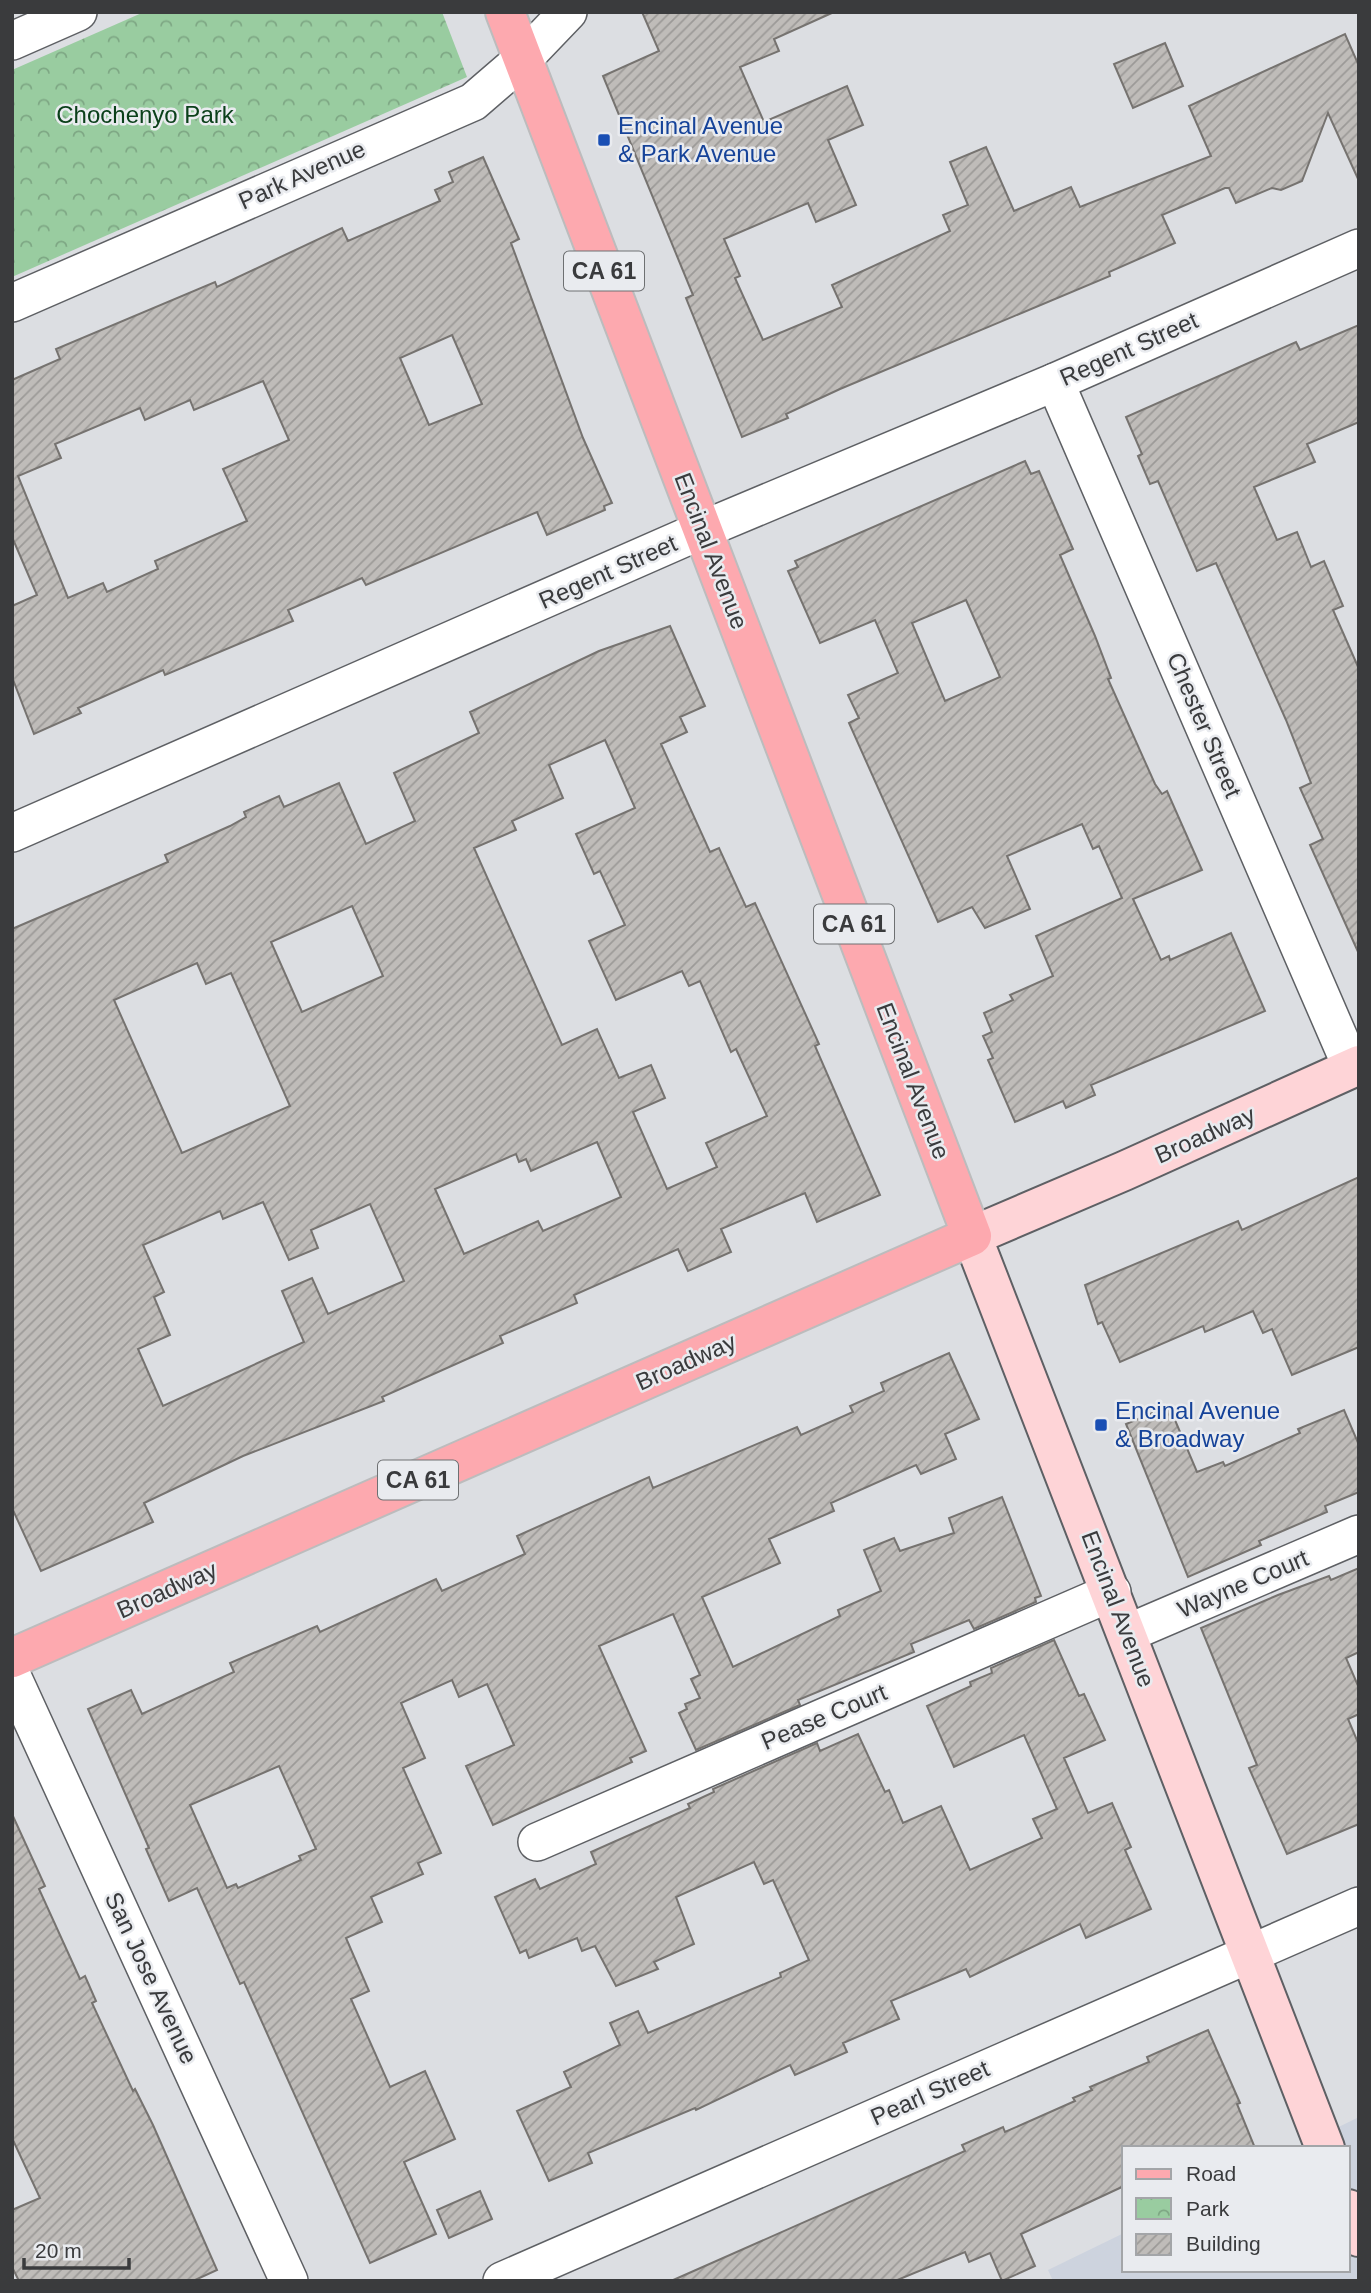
<svg xmlns="http://www.w3.org/2000/svg" width="1371" height="2293" viewBox="0 0 1371 2293" font-family="Helvetica,sans-serif">
	<defs>
		<pattern id="park-crowns" width="20" height="18" patternUnits="userSpaceOnUse" patternTransform="scale(1.75)"><rect width="20" height="18" fill="#99cca0"/><path d="M2 6a3 3 0 1 1 6 0M12 15a3 3 0 1 1 6 0" fill="none" stroke="#7ea784"/></pattern>
		<pattern id="building-hatch" width="6" height="6" patternUnits="userSpaceOnUse" patternTransform="scale(1.75)"><rect width="6" height="6" fill="#bfbcb9"/><path d="M-1 1l2-2M0 6l6-6M5 7l2-2" fill="none" stroke="#9c9a98"/></pattern>
	</defs>
	<rect width="100%" height="100%" fill="#dcdee2"/>
	<path fill="#cdd3de" d="M1359 2117V2281H1053L1048 2270 1124 2233V2270H1348V2148H1296Z"/>
	<path fill="url(#park-crowns)" d="M144 12H442L467 77 12 277V70Z"/>
	<g fill="url(#building-hatch)" stroke="#767370" stroke-width="2" fill-rule="evenodd">
		<path d="M642 12H834L774 39 779 51 740 67 764 122 847 86 863 125 828 140 856 205 816 222 808 203 724 239 740 276 735 278 763 340 842 307 832 285 950 231 943 215 968 205 950 162 986 147 1014 211 1071 187 1080 207 1211 156 1189 106 1345 34 1359 66V181L1328 113 1302 181 1281 190 1272 188 1236 203 1229 188H1225L1162 215 1175 243 1109 272 1110 276 840 389 786 414 788 418 742 437 686 298 693 295 603 76 659 51Z"/>
		<path d="M1165 43 1183 86 1133 108 1114 64Z"/>
		<path d="M483 157 519 239 511 243 583 438 612 503 604 506 605 510 547 535 537 512 366 585 362 578 288 610 293 621 165 675 163 670 78 708 81 713 34 734 12 677V606L37 595 12 537V380L60 359 56 349 215 282 217 287 342 228 348 241 440 201 435 190 453 182 449 172ZM452 335 482 404 429 425 400 358ZM263 381 289 440 223 469 247 521 155 561 158 569 107 592 103 583 68 598 18 476 61 458 55 444 140 408 145 420 190 400 194 410Z"/>
		<path d="M1359 325V422L1307 444 1315 462 1254 487 1277 540 1297 532 1311 567 1324 561 1343 606 1333 610 1359 669V954L1310 845 1323 839 1300 788 1311 783 1286 720 1216 563 1197 571 1158 481 1150 484 1138 456 1142 454 1126 417 1296 342 1300 350Z"/>
		<path d="M1025 461 1031 474 1039 471 1073 549 1060 555 1095 636 1111 678 1108 679 1155 784 1162 794 1167 791 1202 870 1133 899 1161 960 1169 956 1170 960 1231 933 1265 1011 1091 1085 1095 1095 1066 1108 1063 1101 1015 1122 988 1060 993 1058 983 1036 992 1032 984 1013 1013 1000 1010 995 1053 976 1036 936 1122 898 1099 846 1093 849 1082 824 1007 856 1030 909 985 928 972 907 938 922 849 723 859 718 848 695 898 673 875 620 820 643 788 571 798 567 795 561ZM966 600 1000 677 945 701 912 623Z"/>
		<path d="M670 626 705 706 680 717 687 732 661 744 710 852 719 848 746 907 755 903 819 1044 815 1046 880 1195 817 1222 805 1193 721 1229 731 1252 688 1271 678 1249 574 1295 577 1303 500 1336 503 1343 382 1397 384 1401 243 1456 144 1503 153 1522 41 1571 12 1508V929L168 862 165 855 230 826 246 817 244 812 279 796 284 807 339 783 366 844 415 821 394 773 479 733 470 712 599 651ZM605 740 635 808 576 834 594 874 600 871 625 925 589 941 616 1000 682 971 689 986 700 981 731 1052 736 1049 767 1116 706 1143 717 1167 667 1189 633 1112 665 1098 651 1065 619 1078 597 1029 562 1045 474 848 516 830 512 821 563 798 549 765ZM352 906 383 976 302 1012 271 942ZM197 963 206 984 231 973 290 1106 182 1153 114 1000ZM597 1142 621 1197 543 1231 538 1221 464 1254 435 1189 516 1154 519 1162 526 1159 531 1171ZM263 1202 289 1260 318 1248 311 1230 370 1204 404 1281 328 1314 312 1278 282 1291 304 1342 163 1406 138 1349 170 1335 154 1297 164 1292 143 1245 220 1211 223 1219Z"/>
		<path d="M1359 1177V1347L1292 1375 1272 1329 1263 1333 1253 1311 1205 1332 1203 1326 1120 1362 1102 1322 1098 1324 1085 1285 1238 1221 1242 1230Z"/>
		<path d="M949 1353 979 1419 945 1434 956 1459 921 1474 916 1465 831 1503 834 1511 769 1539 780 1563 702 1597 733 1667 840 1616 838 1610 881 1591 864 1550 894 1538 900 1551 954 1533 949 1518 1002 1497 1041 1596 1035 1598 1036 1602 974 1629 969 1620 911 1644 914 1652 798 1700 800 1705 696 1750 679 1713 687 1709 685 1704 700 1698 691 1679 700 1675 673 1614 599 1646 646 1751 630 1758 632 1762 493 1825 466 1766 514 1745 487 1684 459 1697 452 1680 401 1703 425 1758 403 1768 441 1853 418 1863 423 1874 371 1897 382 1922 346 1938 369 1991 351 1999 390 2087 425 2071 455 2139 404 2162 436 2234 370 2263 244 1982 240 1984 197 1888 169 1901 146 1849 149 1848 88 1709 131 1690 142 1714 234 1672 230 1663 317 1626 320 1632 436 1579 442 1591 525 1554 517 1536 649 1477 653 1488 797 1427 801 1435 853 1412 850 1406 884 1391 881 1383ZM279 1766 316 1849 299 1856 301 1860 238 1888 236 1884 227 1888 190 1805Z"/>
		<path d="M1169 1406 1197 1472 1223 1462 1225 1466 1300 1433 1298 1429 1344 1410 1359 1445V1492L1325 1506 1327 1512 1259 1541 1261 1545 1188 1577 1126 1424Z"/>
		<path d="M1359 1568V1652L1346 1658 1359 1688V1714L1348 1719 1359 1745V1824L1287 1854 1249 1768 1257 1765 1201 1628 1278 1595 1329 1576 1331 1580Z"/>
		<path d="M1054 1640 1079 1696 1084 1694 1105 1740 1064 1758 1088 1813 1112 1803 1131 1847 1125 1850 1151 1909 1086 1938 1080 1924 970 1977 966 1969 891 2001 899 2019 843 2043 847 2052 795 2075 790 2065 696 2110 695 2108 588 2153 592 2163 549 2181 517 2111 571 2087 564 2072 620 2045 610 2023 638 2011 648 2033 781 1977 780 1973 809 1960 773 1880 764 1884 754 1862 676 1897 694 1944 654 1962 658 1969 616 1986 595 1946 582 1951 577 1938 529 1958 526 1950 520 1953 495 1897 535 1879 540 1889 596 1864 591 1852 690 1808 688 1804 714 1792 713 1789 817 1743 820 1751 858 1734 885 1792 889 1790 903 1823 941 1806 970 1870 1042 1838 1033 1819 1057 1809 1024 1735 954 1767 927 1706 971 1686 970 1682 992 1673 991 1668Z"/>
		<path d="M12 1814 45 1886 39 1889 80 1979 85 1976 96 2001 92 2003 133 2091 135 2089 153 2125 217 2270 193 2281H19L12 2267V2210L40 2198 12 2138Z"/>
		<path d="M1208 2030 1240 2103 1237 2104 1255 2148H1124V2186L1021 2234 1035 2266 1002 2281 990 2253 969 2262 965 2252 895 2281H671L965 2151 962 2145 1003 2127 1005 2132 1075 2101 1073 2098 1092 2090 1090 2087 1149 2062 1147 2057Z"/>
		<path d="M480 2191 492 2219 449 2238 437 2210Z"/>
	</g>
	<g fill="none" stroke-linecap="round" stroke-linejoin="round">
		<defs>
			<g id="street">
				<path d="M12 41 78 12"/>
				<path d="M12 303 473 102 523 59 568 12"/>
				<path d="M1055 382 1352 1068"/>
				<path d="M12 833 702 530 1055 382 1359 248"/>
				<path d="M1128 1633 1359 1534"/>
				<path d="M12 1676 289 2281"/>
				<path d="M537 1842 1112 1592"/>
				<path d="M502 2281 1359 1906"/>
			</g>
			<g id="secondary">
				<path d="M1325 2148 972 1236 1124 1171 1359 1065"/>
				<path d="M1348 2209 1359 2237"/>
			</g>
			<path id="primary" d="M12 1658 972 1236 505 12"/>
		</defs>
		<use href="#street" stroke="#5e6064" stroke-width="40"/>
		<use href="#secondary" stroke="#5e6064" stroke-width="42"/>
		<use href="#primary" stroke="#bcbcbd" stroke-width="42"/>
		<use href="#street" stroke="#fff" stroke-width="37"/>
		<use href="#secondary" stroke="#fed4d7" stroke-width="38"/>
		<use href="#primary" stroke="#fda9af" stroke-width="38"/>
	</g>
	<g fill="#1a4fb4" stroke="#e9ebef" stroke-width="2.5">
		<rect x="597" y="133" width="14" height="14" rx="3.5"/>
		<rect x="1094" y="1418" width="14" height="14" rx="3.5"/>
	</g>
	<g text-anchor="middle" stroke-width="5" stroke-linejoin="round" paint-order="stroke">
		<g fill="#e9ebef" stroke="#6e7072" stroke-width="2">
			<rect x="564" y="251.5" width="80" height="39" rx="5"/>
			<rect x="814" y="904.5" width="80" height="39" rx="5"/>
			<rect x="378" y="1460.5" width="80" height="39" rx="5"/>
		</g>
		<g font-size="23" font-weight="bold" fill="#3a3b3d">
			<text x="604" y="279">CA 61</text>
			<text x="854" y="932">CA 61</text>
			<text x="418" y="1488">CA 61</text>
		</g>
		<g font-size="24" fill="#0b401a" stroke="#e9ebef">
			<text x="145" y="123">Chochenyo Park</text>
		</g>
		<g font-size="24" fill="#164399" stroke="#e9ebef" text-anchor="start">
			<text x="618" y="134">Encinal Avenue<tspan x="618" dy="28">&amp; Park Avenue</tspan></text>
			<text x="1115" y="1419">Encinal Avenue<tspan x="1115" dy="28">&amp; Broadway</tspan></text>
		</g>
		<g font-size="24" fill="#3a3b3d" stroke="#e9ebef">
			<text transform="translate(302 175) rotate(-24)" y="8">Park Avenue</text>
			<text transform="translate(1129 349) rotate(-24)" y="8">Regent Street</text>
			<text transform="translate(711 551) rotate(69)" y="8">Encinal Avenue</text>
			<text transform="translate(608 572) rotate(-24)" y="8">Regent Street</text>
			<text transform="translate(1204 725) rotate(67)" y="8">Chester Street</text>
			<text transform="translate(913 1081) rotate(69)" y="8">Encinal Avenue</text>
			<text transform="translate(1205 1135) rotate(-24)" y="8">Broadway</text>
			<text transform="translate(686 1362) rotate(-24)" y="8">Broadway</text>
			<text transform="translate(1243 1584) rotate(-23)" y="8">Wayne Court</text>
			<text transform="translate(167 1590) rotate(-24)" y="8">Broadway</text>
			<text transform="translate(1118 1609) rotate(69)" y="8">Encinal Avenue</text>
			<text transform="translate(824 1717) rotate(-23)" y="8">Pease Court</text>
			<text transform="translate(151 1978) rotate(65)" y="8">San Jose Avenue</text>
			<text transform="translate(930 2093) rotate(-24)" y="8">Pearl Street</text>
		</g>
	</g>
	<rect width="1371" height="2293" fill="none" stroke="#3a3b3d" stroke-width="28"/>
	<rect x="1122" y="2146" width="228" height="126" fill="#e9ebef" stroke="#a3a5a8" stroke-width="2"/>
	<rect x="1136" y="2169" width="35" height="10" fill="#fda9af" stroke="#a3a5a8" stroke-width="2"/>
	<text x="1186" y="2181" font-size="21" fill="#3a3b3d">Road</text>
	<rect x="1136" y="2198" width="35" height="21" fill="url(#park-crowns)" stroke="#a3a5a8" stroke-width="2"/>
	<text x="1186" y="2216" font-size="21" fill="#3a3b3d">Park</text>
	<rect x="1136" y="2234" width="35" height="21" fill="url(#building-hatch)" stroke="#a3a5a8" stroke-width="2"/>
	<text x="1186" y="2251" font-size="21" fill="#3a3b3d">Building</text>
	<path d="M24 2258v10h105v-10" fill="none" stroke="#3a3b3d" stroke-width="3.5"/>
	<text x="35" y="2258" font-size="21" fill="#3a3b3d" stroke="#e9ebef" stroke-width="5" paint-order="stroke">20 m</text>
</svg>
